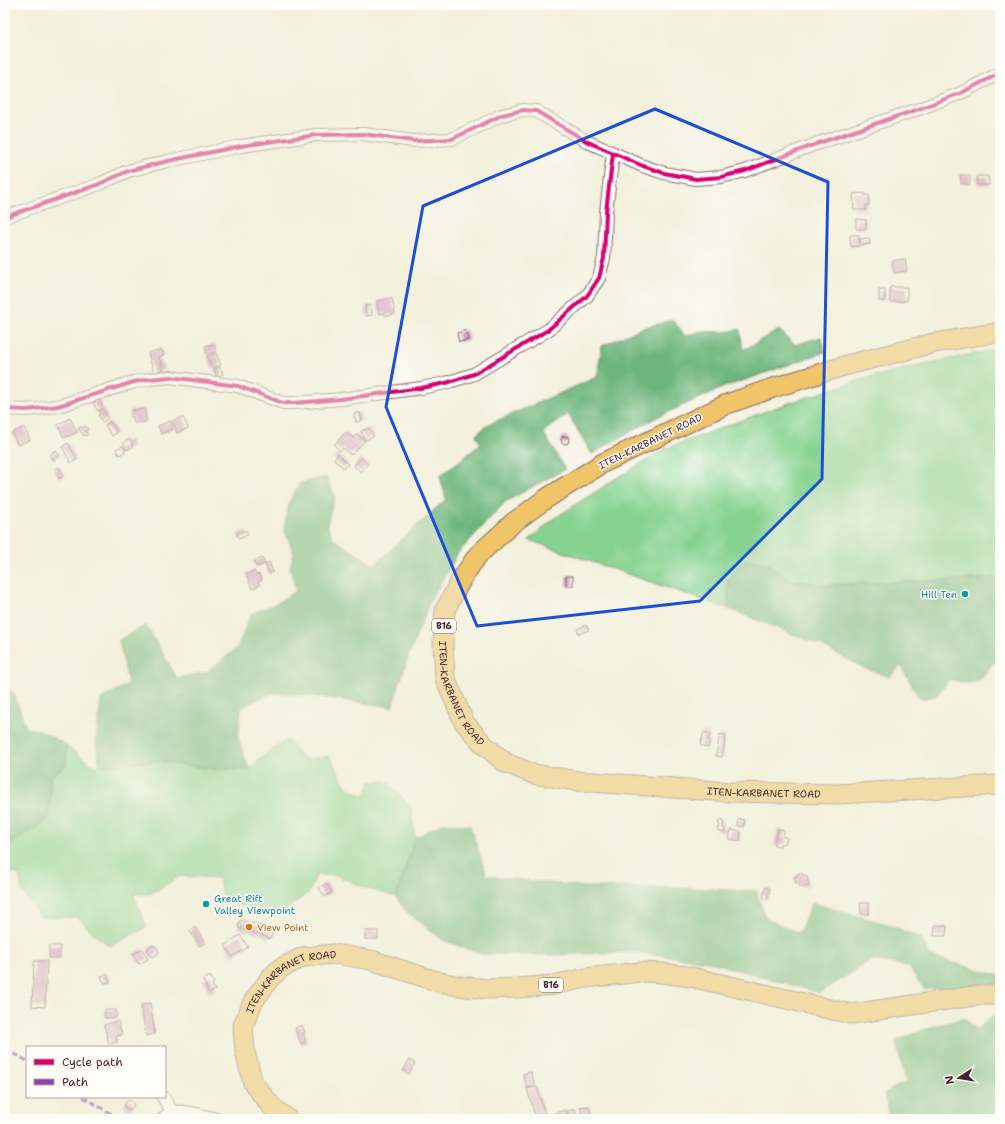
<svg xmlns="http://www.w3.org/2000/svg" width="1005" height="1124" viewBox="0 0 1005 1124" font-family="'Shantell Sans',sans-serif">
	<rect width="100%" height="100%" fill="#fdfcf7"/>
	<filter id="ink" filterUnits="userSpaceOnUse"><feTurbulence type="fractalNoise" baseFrequency=".025" numOctaves="2"/><feDisplacementMap in="SourceGraphic" scale="8" xChannelSelector="R" yChannelSelector="G"/><feConvolveMatrix kernelMatrix="1 2 1 2 8 2 1 2 1" color-interpolation-filters="sRGB"/></filter>
	<filter id="wash" filterUnits="userSpaceOnUse"><feTurbulence type="fractalNoise" baseFrequency=".012" numOctaves="4" result="noise"/><feDisplacementMap in="SourceGraphic" scale="16" xChannelSelector="R" yChannelSelector="G"/><feGaussianBlur stdDeviation="0.9" result="paint"/><feColorMatrix in="noise" values="0 0 0 0 0 0 0 0 0 0 0 0 0 0 0 0 0 1.4 0 .05"/><feComposite in="paint" operator="in"/></filter>
	<g filter="url(#wash)">
		<rect width="100%" height="100%" fill="#f3f0dd"/>
		<g fill="#86d391" stroke="#68795e">
			<path d="M1000 348V578L826 585 788 580 768 563 727 579 729 609 529 540 555 518 620 476 667 448 777 407 870 377Z"/>
			<path d="M287 740 305 760 329 756 347 788 364 796 371 782 386 781 401 796 411 808 415 838 396 897 363 887 336 875H316L309 892 279 915 223 901 219 878 180 876 150 894H133L147 927 110 946 93 933 78 917H41L22 892 20 875 7 871 5 874V848L6 842 48 819 51 798 50 777 66 765V745L91 765 101 766 157 761 212 769H249L265 755Z"/>
		</g>
		<g fill="#6cb57b" stroke="#5b6a53">
			<path d="M673 320 685 336 701 331 725 332 740 329 743 350 779 330 795 345 821 337 825 352 722 388 655 418 592 454 568 414 543 432 565 469 505 502 458 553 429 603 407 660 392 707 305 695 270 693 241 708 238 739 249 769H212L157 761 100 766 96 742 101 699 128 684 119 640 146 625 177 678 207 672 237 648 251 614 275 604 296 591 290 568 294 553 284 529 289 502 300 483 326 477 335 496 327 525 334 540 374 565 446 499 440 476 481 444 476 435 489 424 597 377 602 346 642 328Z"/>
			<path d="M744 560 768 563 788 580 826 585 1000 578V660L992 663C981 685 972 686 950 679L936 696 920 699 901 665 890 677 864 668 818 644 729 609 727 579Z"/>
			<path d="M5 690 14 693 26 728 39 730 66 745V765L50 777V803L48 819 5 848 7 871 5 874Z"/>
			<path d="M443 823 470 826 487 876 586 887 679 888 756 891 766 919 799 933 812 903 887 924 921 938 930 956 1000 976V984L924 989 908 966 871 960 820 993 707 961 634 952 555 955 482 954 443 940 406 911 396 897 415 838Z"/>
			<path d="M1000 1015V1119H890L884 1093 906 1082 896 1041 931 1027 965 1018 977 1030 992 1016Z"/>
		</g>
		<g id="blocks">
			<g fill="#c991b9">
				<path d="M960 175H970V184H961Z"/>
				<path d="M977 176H988L989 185H977Z"/>
				<path d="M865 193V195H869V205H866V210H854L853 194Z"/>
				<path d="M856 219 866 220V229H856Z"/>
				<path d="M850 235H859V246L851 247Z"/>
				<path d="M869 238 870 244 861 245 860 239Z"/>
				<path d="M905 259 907 271 894 273 892 261Z"/>
				<path d="M890 287H907V301L890 302Z"/>
				<rect x="879" y="290" width="6" height="11"/>
				<path d="M392 298 395 314 385 316V313L379 314 377 301Z"/>
				<path d="M371 305 372 315 366 316 365 306Z"/>
				<path d="M466 330 469 340 459 342 457 333Z"/>
				<path d="M214 344 216 351 207 354 205 346Z"/>
				<path d="M161 349 164 355 159 357 164 369 154 373 148 353Z"/>
				<path d="M216 353 221 365 212 368 207 356Z"/>
				<path d="M220 367 223 374 217 377 214 369Z"/>
				<path d="M99 399 103 408 98 411 93 403Z"/>
				<path d="M103 409 108 418 103 422 98 415 100 413 99 411Z"/>
				<path d="M145 409 146 422 134 423 133 417H131V410Z"/>
				<path d="M360 412 362 420 356 422 354 414Z"/>
				<path d="M183 417 188 428 177 433 172 421Z"/>
				<path d="M70 418 77 432 64 438 58 425Z"/>
				<path d="M170 421 173 429 161 434 158 426Z"/>
				<path d="M110 422 117 432 112 436 105 425Z"/>
				<path d="M81 426 83 428 85 426 88 429 85 431 88 434 84 436 78 429Z"/>
				<path d="M24 427 30 440 18 445 12 433Z"/>
				<path d="M369 428 374 436 365 440 361 431Z"/>
				<path d="M346 432 353 438 357 434 365 441 351 455 343 448 340 451 334 445Z"/>
				<circle cx="565" cy="440" r="4"/>
				<path d="M130 439 133 447 126 450 123 442Z"/>
				<path d="M68 443 77 459 71 463 62 447Z"/>
				<path d="M123 446 125 452 119 455 116 449Z"/>
				<path d="M55 450 60 455 54 460 50 455Z"/>
				<path d="M338 454 348 464 344 468 335 461 336 460 334 459Z"/>
				<path d="M361 458 368 464 361 472 354 466Z"/>
				<path d="M59 467 64 476 59 479 55 469Z"/>
				<path d="M246 530 248 535 239 539 237 534Z"/>
				<path d="M262 558 265 564 256 567 254 562Z"/>
				<path d="M269 562 273 572 269 574 265 564Z"/>
				<path d="M254 571 256 575 259 574 262 580 258 582 260 585 252 589 246 574Z"/>
				<rect x="566" y="576" width="7" height="10"/>
				<path d="M586 625 589 630 579 634 577 629Z"/>
				<path d="M704 732 710 734 708 740H710L708 748 700 745Z"/>
				<path d="M720 734 726 735 722 757 716 756Z"/>
				<path d="M739 819 745 820 744 827 738 826Z"/>
				<path d="M720 820H722V822L724 823 723 828 725 829 724 833 718 831 720 824 718 823Z"/>
				<path d="M778 829 784 831 783 837 787 838 785 844 781 843 780 846 774 845Z"/>
				<path d="M731 830 741 832 740 841 729 839Z"/>
				<path d="M802 873 803 876 807 875 809 886 800 887V884L796 883 794 877 797 876V874Z"/>
				<path d="M326 883 332 892 325 897 319 888Z"/>
				<path d="M765 888H770L768 899 763 898Z"/>
				<path d="M860 903H869V914H861Z"/>
				<path d="M240 920 260 925 257 934 238 928Z"/>
				<path d="M935 925 947 926 946 936H934Z"/>
				<path d="M195 927 205 943 199 946 190 931Z"/>
				<path d="M262 928 273 932 270 939 259 934Z"/>
				<rect x="365" y="931" width="13" height="8"/>
				<path d="M240 935 248 947 232 957 225 945Z"/>
				<circle cx="153" cy="951" r="5.5"/>
				<rect x="49" y="946" width="11" height="12"/>
				<path d="M142 949 148 959 139 964 133 954Z"/>
				<path d="M34 961H47L45 1007 32 1006Z"/>
				<path d="M107 974 110 982 104 983 101 976Z"/>
				<path d="M210 976 214 983 212 984 215 990 209 993 203 980Z"/>
				<path d="M150 1003 155 1034 146 1036 141 1005Z"/>
				<rect x="105" y="1010" width="11" height="8"/>
				<path d="M118 1021 122 1035 116 1036 117 1042 109 1044 104 1025Z"/>
				<path d="M302 1025 305 1033H303L306 1042 301 1044 295 1028Z"/>
				<path d="M409 1060 415 1063 409 1074 403 1071Z"/>
				<path d="M531 1072 535 1085 527 1088 523 1074Z"/>
				<path d="M537 1087 546 1118 543 1119H536L527 1089Z"/>
				<circle cx="129" cy="1105" r="4.5"/>
				<path d="M589 1106 591 1114 582 1115 580 1107Z"/>
				<path d="M575 1109 577 1117 570 1118 568 1111Z"/>
				<path d="M566 1110 569 1119H555L554 1113Z"/>
			</g>
		</g>
	</g>
	<g filter="url(#ink)">
		<use href="#blocks" fill-opacity="0" stroke="#856869" stroke-width="1"/>
		<g fill="none" stroke-linecap="round" stroke-linejoin="round">
			<defs>
				<g id="street">
					<path d="M5 217 97 185 128 171 168 161 241 146 316 135 363 134 413 141 452 139 502 115 523 110 536 111 588 142 643 166 664 173 696 179 721 177 745 171 816 144 916 110 961 93 1000 73"/>
					<path d="M5 409 27 410 58 406 134 382 149 379 170 377 238 386 283 403H295L341 399 421 388 446 383 474 374 548 330 587 296 599 278 604 258 606 212 613 153"/>
					<path d="M163 1097 173 1113"/>
					<path d="M163 1119C176 1104 200 1116 216 1119"/>
				</g>
				<g id="primary">
					<path id="s1" d="M1000 332 934 343 847 365 773 388 727 404 603 463 547 498 514 522 477 556 461 580 445 610 443 644 445 678 464 722 484 745 506 763 533 774 578 781 730 792 837 794 1000 785"/>
					<path id="s2" d="M288 1119 271 1106 253 1083 245 1052 243 1026 253 1002 270 978 281 968 303 957 334 954 371 960 436 981 458 986 487 989 518 988 553 985 586 978 641 972 662 973 691 977 851 1014 981 995H1000"/>
				</g>
			</defs>
			<use href="#street" stroke="#856869" stroke-width="14"/>
			<use href="#primary" stroke="#856869" stroke-width="21"/>
			<use href="#street" stroke="#fff" stroke-width="12"/>
			<use href="#primary" stroke="#f0c469" stroke-width="19"/>
			<g stroke="#8e44ad" stroke-width="3" stroke-dasharray="6 3" stroke-linecap="butt">
				<path d="M5 1051 19 1056 27 1061"/>
				<path d="M83 1097 120 1119"/>
			</g>
			<defs>
				<g id="cycleway">
					<path d="M5 217 97 185 128 171 168 161 241 146 316 135 363 134 413 141 452 139 502 115 523 110 536 111 588 142 643 166 664 173 696 179 721 177 745 171 816 144 916 110 961 93 1000 73"/>
					<path d="M5 409 27 410 58 406 134 382 149 379 170 377 238 386 283 403H295L341 399 421 388 446 383 474 374 548 330 587 296 599 278 604 258 606 212 613 153"/>
				</g>
			</defs>
			<use href="#cycleway" stroke="#fdfcf7" stroke-width="6"/>
			<use href="#cycleway" stroke="#d6006c" stroke-width="4"/>
		</g>
	</g>
	<path d="M0 0H1005V1124H0ZM655 109 828 182 822 479 700 601 477 626 386 407 423 206Z" fill="#f3f0dd" fill-opacity=".55" fill-rule="evenodd"/>
	<path fill="none" stroke="#1d4ed8" stroke-width="3" stroke-linejoin="round" d="M655 109 828 182 822 479 700 601 477 626 386 407 423 206Z"/>
	<g fill="#0f9aa8" stroke="#fdfcf7" stroke-width="1.5">
		<circle cx="965" cy="594" r="4"/>
		<circle cx="206" cy="904" r="4"/>
	</g>
	<circle fill="#e8710a" stroke="#fdfcf7" stroke-width="1.5" cx="249" cy="927" r="4"/>
	<g text-anchor="middle" stroke-width="3" stroke-linejoin="round" paint-order="stroke">
		<g fill="#fdfcf7" stroke="#806168" stroke-width="1">
			<rect x="432" y="619" width="24" height="14" rx="3"/>
			<rect x="539" y="978" width="24" height="14" rx="3"/>
		</g>
		<g font-size="9" font-weight="bold" fill="#4a1f2b">
			<text x="444" y="629">B16</text>
			<text x="551" y="988">B16</text>
		</g>
		<g font-size="10" fill="#4a1f2b" stroke="#fdfcf7">
			<text transform="translate(650 441) rotate(-26)" y="4">ITEN-KARBANET ROAD</text>
			<text dy="4" stroke="none"><textPath href="#s1" startOffset="728">ITEN-KARBANET ROAD</textPath></text>
			<text dy="4" stroke="none"><textPath href="#s1" startOffset="1076">ITEN-KARBANET ROAD</textPath></text>
			<text dy="4" stroke="none"><textPath href="#s2" startOffset="180">ITEN-KARBANET ROAD</textPath></text>
		</g>
		<g font-size="10" fill="#0d838f" stroke="#fdfcf7" text-anchor="end">
			<text x="957" y="598">Hill Ten</text>
			<text x="214" y="902" text-anchor="start">Great Rift<tspan x="214" dy="12">Valley Viewpoint</tspan></text>
		</g>
		<g font-size="10" fill="#c56008" stroke="#fdfcf7" text-anchor="start">
			<text x="257" y="931">View Point</text>
		</g>
	</g>
	<rect width="1005" height="1124" fill="none" stroke="#fdfcf7" stroke-width="20"/>
	<rect x="26" y="1046" width="140" height="52" fill="#fdfcf7" stroke="#b5a4a5"/>
	<rect x="34" y="1059" width="20" height="6" fill="#d6006c" stroke="#b5a4a5"/>
	<text x="62" y="1066" font-size="12" fill="#4a1f2b">Cycle path</text>
	<rect x="34" y="1079" width="20" height="6" fill="#8e44ad" stroke="#b5a4a5"/>
	<text x="62" y="1086" font-size="12" fill="#4a1f2b">Path</text>
	<g transform="translate(959 1078) rotate(258)" stroke="#fdfcf7" stroke-width="3" paint-order="stroke">
	<path d="M0-3L7 15L0 10L-7 15Z" fill="#4a1f2b"/>
	<text y="-6" font-size="11" font-weight="bold" text-anchor="middle" fill="#4a1f2b">N</text>
	</g>
</svg>
